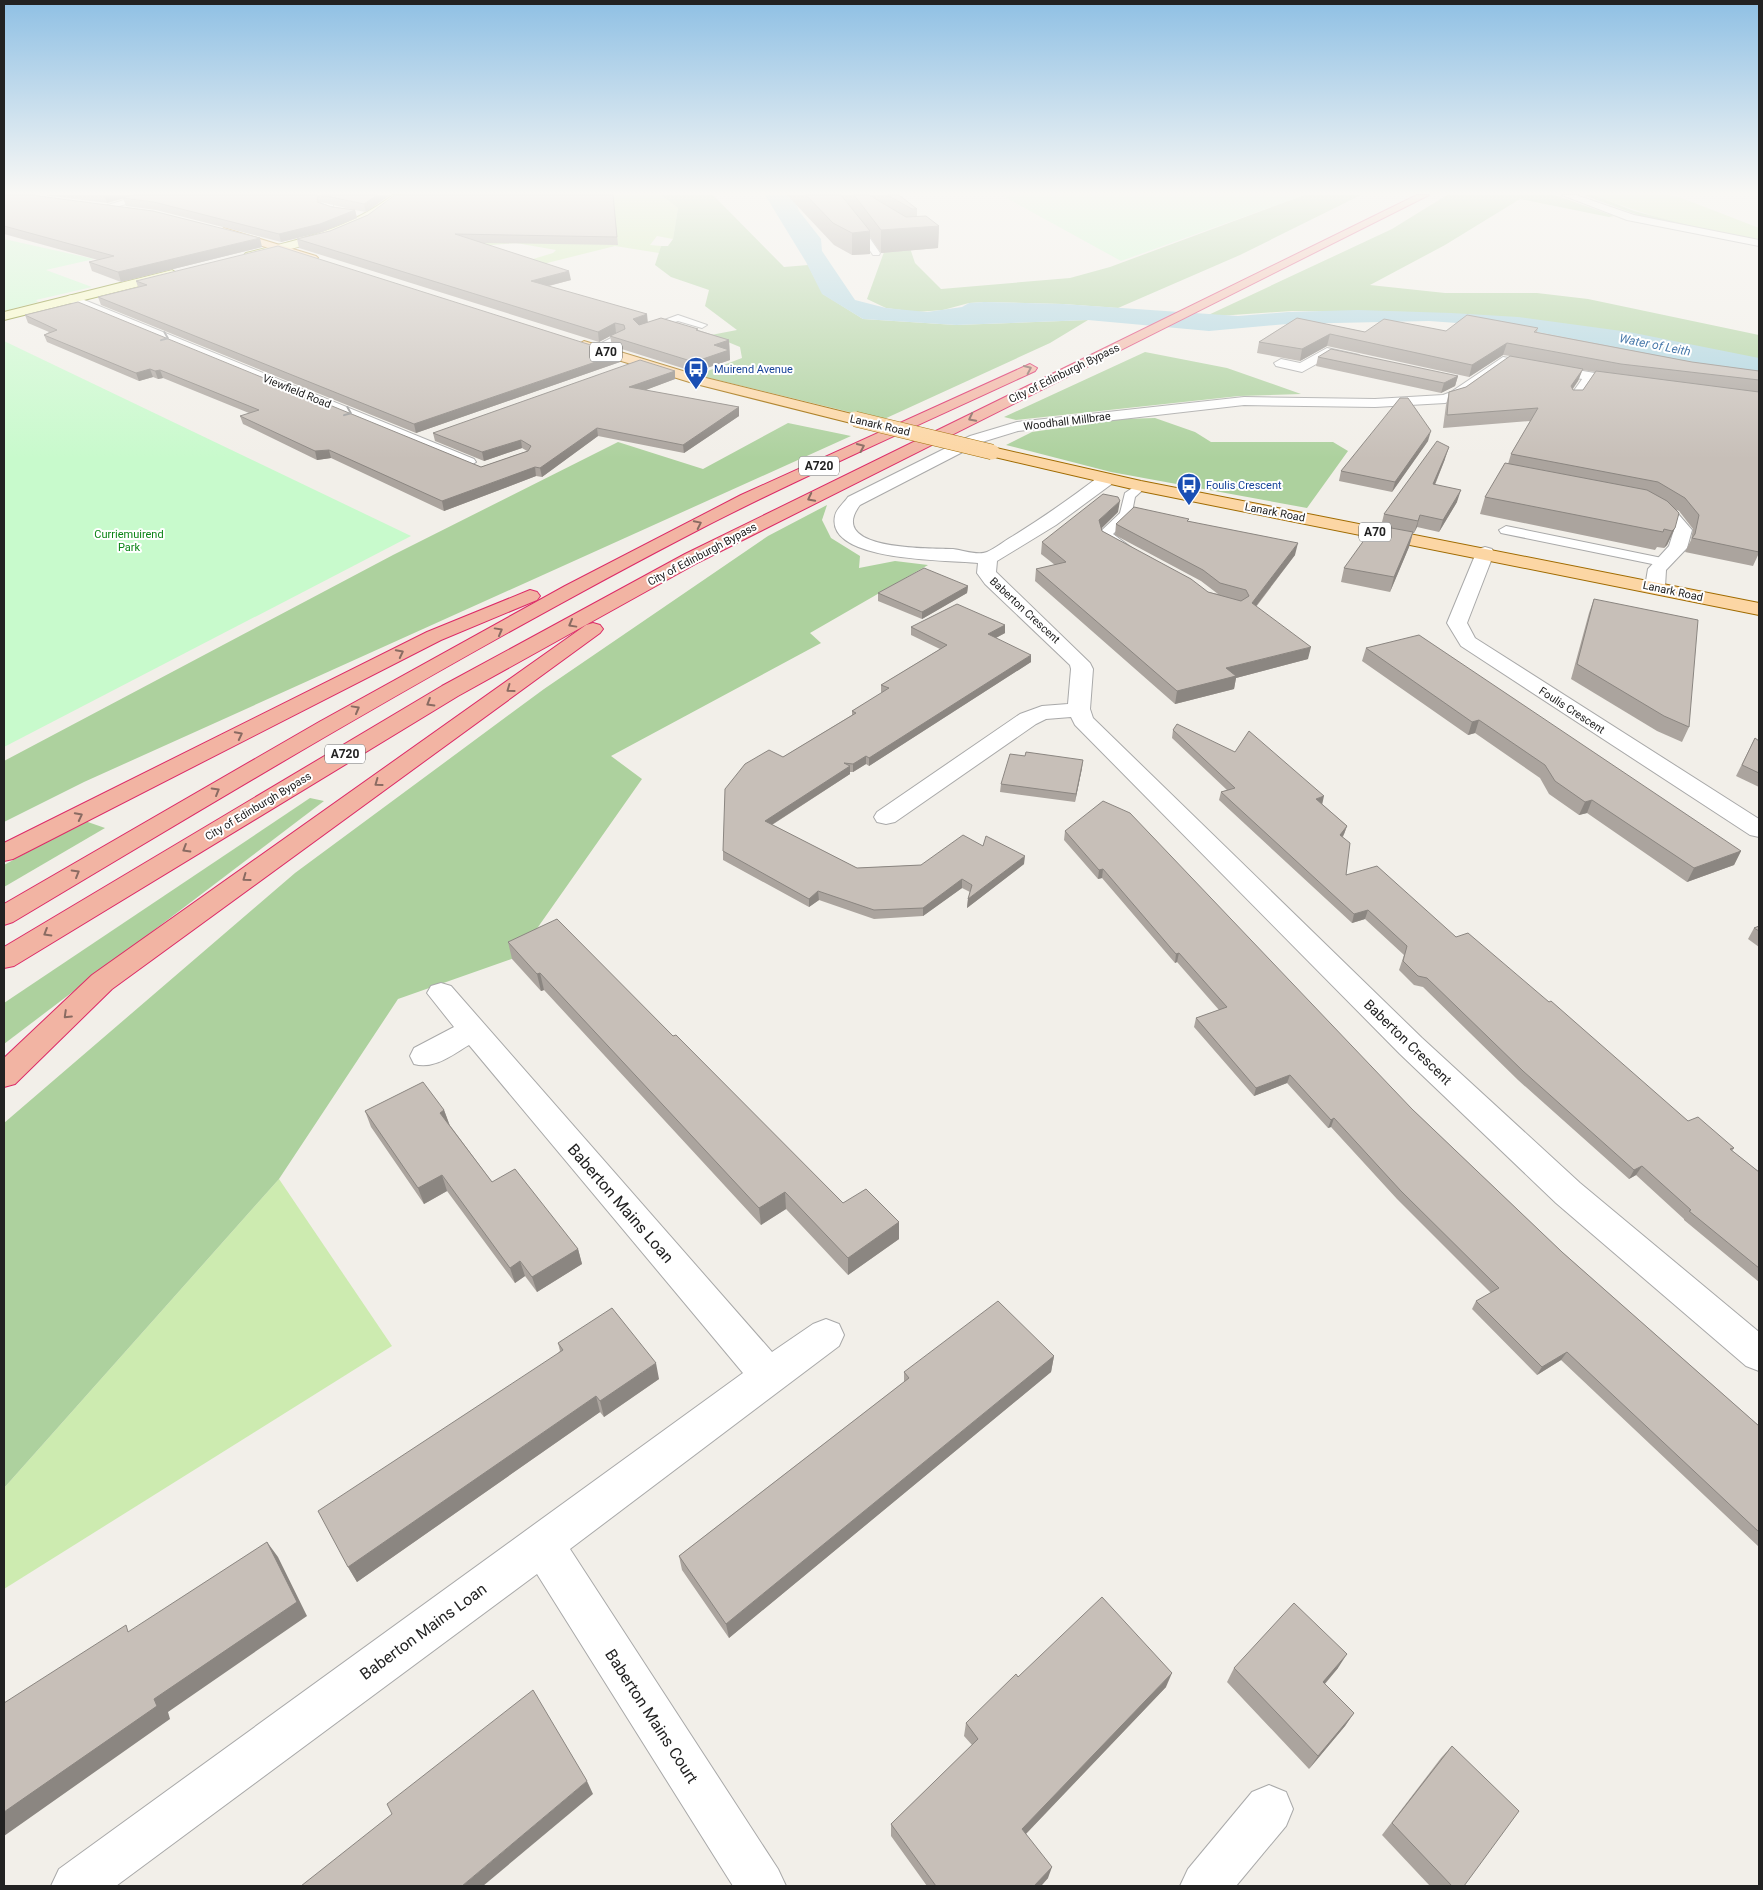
<svg xmlns="http://www.w3.org/2000/svg" width="1763" height="1890" viewBox="0 0 1763 1890" font-family="Roboto,sans-serif">
	<rect width="100%" height="100%" fill="#f2efe9"/>
	<g fill="#cdebb0">
		<path d="M411 195H661L678 208 673 239 657 236 650 245 661 246 659 253 615 246 535 266 523 262 553 253 556 250 516 243 481 246Z"/>
		<path d="M1594 195H1669L1679 197 1759 228V241C1703 232 1647 216 1594 195Z"/>
		<path d="M279 1179 392 1346 4 1589V1488Z"/>
	</g>
	<g fill="#add19e">
		<path d="M661 195H713L784 267 808 265 823 294 863 319 956 325 1088 320 1050 343 882 420 697 375 742 358 740 347 711 335 737 330 705 306 709 290 671 277 655 265 661 246H668L673 239 678 208Z"/>
		<path d="M1304 195H1361L1240 255 1118 308 1063 304 984 302 969 303 943 310 917 312 886 308 867 299 884 252 907 239 915 263 941 289 1070 278 1110 267Z"/>
		<path d="M1447 195H1555L1614 216 1609 217 1520 199 1445 245 1370 285 1445 293H1537L1588 299 1759 335V360L1409 312 1292 311 1204 317 1392 229Z"/>
		<path d="M1583 195H1594L1634 211 1734 237 1657 222Z"/>
		<path d="M1145 352 1227 368 1301 394 1239 396 1016 420 1004 417Z"/>
		<path d="M1155 418 1195 432 1211 442H1333L1348 451 1307 508 1111 472 1006 445 1032 432 1121 419Z"/>
		<path d="M788 423 851 436 84 782 4 822V761L393 555 618 442 703 469Z"/>
		<path d="M827 505 822 520 831 538 860 556 859 568 895 561 928 565 810 633 821 643 611 756 642 779 517 957 398 999 279 1179 4 1488V1123L295 873 544 689 768 536Z"/>
		<path d="M310 798 324 801 4 1044V1003Z"/>
		<path d="M85 821 105 828 4 887V865Z"/>
	</g>
	<g fill="#c8facc">
		<path d="M1001 195H1305L1121 261Z"/>
		<path d="M4 239 94 259 46 270 92 287 36 300 38 302 4 311Z"/>
		<path d="M4 341 411 536 4 747Z"/>
	</g>
	<path fill="#aad3df" d="M765 195H793L799 211 821 239 822 251 855 300 886 308 927 312 962 307 969 303 984 302 1063 304 1238 316 1288 312 1358 310 1451 313 1518 317 1629 332 1759 358V376L1513 327 1429 321 1287 324 1209 331 1088 320 956 325 863 319 822 294 806 262Z"/>
	<g fill="none" stroke-linecap="round" stroke-linejoin="round">
		<defs>
			<g id="service">
				<path d="M327 200 333 202V206L315 207 311 205Z"/>
				<path d="M850 218H856L880 253 879 255H873L849 220Z"/>
				<path d="M678 315 707 325 702 328 678 321 645 332 640 329Z"/>
				<path d="M617 335 625 337 599 351 590 349Z"/>
				<path d="M1589 374 1594 377 1577 401H1569L1568 399 1585 375Z"/>
				<path d="M1141 482 1147 486 1135 497 1131 517 1113 534 1133 549 1126 553 1102 541 1099 533 1120 513 1125 493Z"/>
				<path d="M1506 526 1662 558 1669 562 1662 566 1501 533 1499 530Z"/>
			</g>
			<g id="minor">
				<path d="M141 195H156L106 210 101 207Z"/>
				<path d="M1562 195H1576L1634 215 1759 240V246L1627 220Z"/>
				<path d="M72 295 474 459 476 462 468 467 462 465 68 302 66 299 68 296Z"/>
				<path d="M1327 348 1359 355 1361 358 1354 362 1329 357 1302 372 1276 366 1274 363 1281 359 1300 363Z"/>
				<path d="M1503 357 1629 379 1636 383 1629 387 1506 366 1461 398 1445 403 1375 407 1244 405 1018 431 982 442 860 505C825 551 930 548 953 549 962 550 978 556 987 552 996 548 1004 541 1013 536 1044 517 1072 497 1101 475H1113L1115 479 1113 483 1056 525 997 561 996 572 1090 663 1093 669 1090 709 1093 718 1422 1038 1580 1183 1759 1332V1371L1746 1366 1556 1203 1400 1054 1075 725 1071 717 1046 719 1036 724 895 822 886 824 877 822 874 817 877 812 1020 714 1042 706 1068 704 1071 669 1070 665 985 584 977 573 978 563C952 560 825 563 835 516 836 509 844 503 848 497L970 436 1017 422 1244 397 1375 399 1443 395 1451 392Z"/>
				<path d="M1645 495 1673 508 1692 530 1687 548 1666 570 1665 587 1662 591H1648L1645 587 1648 569 1669 546 1674 530C1663 515 1643 510 1636 500L1639 496Z"/>
				<path d="M1485 547 1492 549 1494 553 1467 623 1475 638 1759 819V837L1750 835 1461 646 1447 623 1476 553 1478 549Z"/>
				<path d="M441 983 451 986 772 1352 813 1324 826 1319 839 1324 844 1335 839 1346 570 1549 778 1869 786 1886H733L537 1574 116 1886H51L59 1869 743 1373 469 1045C452 1055 434 1070 414 1064L410 1056 414 1048 454 1027 427 993 431 986Z"/>
				<path d="M1269 1785 1286 1792 1293 1809 1286 1826 1236 1886H1180L1188 1869 1252 1792Z"/>
			</g>
			<g id="secondary">
				<path d="M393 195H404C372 233 297 248 250 258L244 255 246 253C301 239 346 230 393 195Z"/>
				<path d="M172 270 178 274 176 277 4 320V312Z"/>
			</g>
			<g id="primary">
				<path d="M224 228 316 256 318 258 312 261 308 260 220 233 219 231Z"/>
				<path d="M584 341 706 378 860 416 863 419 855 424 696 384 579 348 577 345Z"/>
				<path d="M992 447 1141 481 1759 603V615L1141 491 986 455 984 452Z"/>
			</g>
			<g id="trunk">
				<path d="M1417 195H1429L699 562 458 696 14 966 4 968V947L442 686 685 554Z"/>
				<path d="M1030 364 1037 368 1035 371C924 423 811 472 702 528 467 650 240 786 13 922L4 925V904L319 722 565 586 741 495Z"/>
				<path d="M530 590 537 592 540 596 537 600 441 640 13 859 4 861V843L427 632Z"/>
				<path d="M593 623 600 625 603 629 600 633 112 989 15 1084 4 1087V1058L92 975 586 625Z"/>
			</g>
		</defs>
		<use href="#service" stroke="#a9a9a9" stroke-width="2"/>
		<use href="#minor" stroke="#a9a9a9" stroke-width="2"/>
		<use href="#secondary" stroke="#707d05" stroke-width="2"/>
		<use href="#primary" stroke="#a06b00" stroke-width="2"/>
		<use href="#trunk" stroke="#dc2a67" stroke-width="2"/>
		<use href="#service" fill="#fff" fill-rule="evenodd"/>
		<use href="#minor" fill="#fff" fill-rule="evenodd"/>
		<use href="#secondary" fill="#f7fabf" fill-rule="evenodd"/>
		<use href="#primary" fill="#fcd6a4" fill-rule="evenodd"/>
		<use href="#trunk" fill="#f2b4a3" fill-rule="evenodd"/>
		<defs>
			<path id="primary-bridge" d="M855 419 992 452"/>
		</defs>
		<use href="#primary-bridge" stroke="#a06b00" stroke-width="16" stroke-linecap="butt"/>
		<use href="#primary-bridge" stroke="#fcd6a4" stroke-width="15"/>
	</g>
	<g fill="#aba49e" fill-rule="evenodd">
		<path d="M4 195 262 247 121 282 92 271 89 262 98 260 4 234Z"/>
		<path d="M43 195H390L366 212 355 210 357 218 322 232 281 242 156 210 126 206 123 198 107 203ZM320 202 351 209 332 207Z"/>
		<path d="M613 195 618 245 483 243 571 280 549 286 648 322 698 330 729 340 730 360 695 372 612 346 610 336 599 342 299 248 297 239 330 231 368 215Z"/>
		<path d="M787 195H846V201V195H899L917 209V217L939 226 938 248 881 253 870 237V254L852 255 834 245Z"/>
		<path d="M136 281 620 362 416 433 101 305 98 297 138 287Z"/>
		<path d="M25 315 481 467 527 451 522 448 484 461 435 441 433 433 675 371V379L645 390 739 407V416L684 453 598 436 542 477 536 476 444 511 331 458 317 460 243 424 240 416 249 413 163 378 158 379 153 377 139 381 47 342 44 335 49 332 28 323Z"/>
		<path d="M1297 318 1365 332 1446 331 1538 328 1537 332 1692 362 1759 371V553L1753 566 1685 552 1691 540 1693 529 1679 511 1674 509 1675 528 1667 545 1664 548 1657 547 1655 550 1480 514 1485 497 1508 464 1511 454 1530 421 1443 428 1446 405 1449 392 1466 387 1510 356 1503 355 1469 377 1327 346 1300 361 1257 353 1259 342ZM1582 370 1595 372 1583 390H1573V389L1578 381Z"/>
		<path d="M1318 357 1458 376 1455 386 1441 393 1316 366Z"/>
		<path d="M1428 441 1392 492 1339 481 1341 471Z"/>
		<path d="M1445 459 1435 485 1457 502 1439 532 1417 527 1414 533H1413L1409 547 1390 592 1341 582 1344 568 1381 526 1384 514Z"/>
		<path d="M1118 512 1101 528 1102 531 1208 592 1218 594 1201 581 1115 535 1116 524 1188 521 1295 555 1256 607 1308 659 1236 678 1234 689 1175 704 1035 581 1036 569 1055 565 1041 554 1042 542Z"/>
		<path d="M968 586 967 593 922 619 878 601V593Z"/>
		<path d="M1594 599 1689 727 1682 742 1657 731 1571 679 1589 613Z"/>
		<path d="M1005 625V633L996 638 1031 662 869 766 866 764 853 772H850V774L772 825 857 868 921 865 983 846 1024 864 967 908 968 899 970 892 962 888 923 916 874 919 819 900 809 907 723 860V851L783 757 852 715V711L882 693 881 692V685L940 649 911 635V627Z"/>
		<path d="M1366 648 1741 851 1734 865 1687 882 1587 813 1579 815 1549 794 1540 778 1475 733 1468 735 1362 661Z"/>
		<path d="M1173 730 1322 804 1347 826 1344 834 1343 837 1346 875 1456 937 1688 1121 1734 1148 1732 1151 1759 1172V1282L1684 1220V1219L1636 1175 1629 1179 1518 1080 1423 987 1414 985 1399 970 1404 955 1365 919 1352 923 1219 800 1221 792 1227 790 1172 738Z"/>
		<path d="M1755 738 1759 741V787L1736 776Z"/>
		<path d="M1025 756 1082 768 1075 802 1000 792 1001 784Z"/>
		<path d="M1065 831 1412 1109 1562 1252 1759 1426V1547L1561 1360 1537 1375 1472 1309 1476 1301 1491 1293 1397 1199 1331 1127 1328 1128 1287 1083 1254 1096 1194 1027 1196 1018 1219 1010 1177 962 1175 963 1102 878 1098 879 1064 840Z"/>
		<path d="M1759 926V947L1748 939 1754 928Z"/>
		<path d="M508 942 673 1036 843 1203 899 1222V1239L848 1275 786 1209 761 1225 544 990 541 991 512 959Z"/>
		<path d="M444 1110 449 1124 492 1182 578 1249 582 1264 537 1292 525 1276 515 1283 447 1191 424 1204 371 1127 365 1111Z"/>
		<path d="M558 1343 659 1379 604 1417 600 1412 357 1582 348 1567 560 1351Z"/>
		<path d="M1054 1356 1051 1372 729 1638 682 1570 679 1556 904 1382V1372Z"/>
		<path d="M1234 1668H1338L1325 1684 1354 1713 1345 1726 1309 1769 1227 1682Z"/>
		<path d="M1018 1677 1166 1687 1026 1834 1048 1878 1041 1886H927L891 1836V1824L972 1745 964 1736 966 1723Z"/>
		<path d="M1452 1746 1464 1886H1430L1382 1835 1441 1758Z"/>
	</g>
	<g fill="#8b8681">
		<path d="M104 195H136L107 203Z"/>
		<path d="M377 195H390L366 212 364 204Z"/>
		<path d="M355 210 357 218 322 232 281 242 279 234Z"/>
		<path d="M939 226 938 248 881 253V230Z"/>
		<path d="M870 231V254L852 255V233Z"/>
		<path d="M260 238 262 247 121 282 118 272Z"/>
		<path d="M569 271 571 280 532 290 531 281Z"/>
		<path d="M647 314 648 324 634 329 633 319Z"/>
		<path d="M615 323 616 333 599 342 598 332Z"/>
		<path d="M1330 334 1327 346 1300 361 1302 349Z"/>
		<path d="M729 340 730 360 695 372 694 362 714 345Z"/>
		<path d="M1507 343 1503 355 1469 377 1472 365Z"/>
		<path d="M619 354 620 362 416 433 414 424Z"/>
		<path d="M150 369 153 377 139 381 136 373Z"/>
		<path d="M1583 369 1578 381 1566 398 1571 386Z"/>
		<path d="M160 370 163 378 158 379 155 371Z"/>
		<path d="M675 371V379L630 396 629 387Z"/>
		<path d="M1458 376 1455 386 1441 393 1444 383Z"/>
		<path d="M739 407V416L684 453 683 445Z"/>
		<path d="M597 428 598 436 542 477 540 468Z"/>
		<path d="M1431 431 1428 441 1392 492 1395 482Z"/>
		<path d="M521 440 522 448 484 461 482 452Z"/>
		<path d="M1449 447 1445 459 1430 496 1433 484Z"/>
		<path d="M329 450 331 458 317 460 315 451Z"/>
		<path d="M535 467 536 476 444 511 442 501Z"/>
		<path d="M1461 490 1457 502 1439 532 1443 520Z"/>
		<path d="M1120 501 1118 512 1098 532 1099 520Z"/>
		<path d="M1420 515 1417 527 1414 533Z"/>
		<path d="M1675 528 1667 545 1664 548 1672 531Z"/>
		<path d="M1413 532 1409 547 1390 592 1394 577Z"/>
		<path d="M1298 543 1295 555 1249 615 1252 603Z"/>
		<path d="M968 586 967 593 922 619V612Z"/>
		<path d="M1005 625V633L988 642V634Z"/>
		<path d="M1311 647 1308 659 1236 678 1234 689 1175 704 1177 691 1226 668Z"/>
		<path d="M1031 655V662L869 766V758Z"/>
		<path d="M1479 720 1475 733 1468 735 1472 722Z"/>
		<path d="M866 756V764L853 772V764Z"/>
		<path d="M1083 760 1082 768 1075 802 1076 794Z"/>
		<path d="M850 766V774L765 829V821Z"/>
		<path d="M1324 796 1322 805 1316 799Z"/>
		<path d="M1592 800 1587 813 1579 815 1585 802Z"/>
		<path d="M1347 826 1344 834 1338 843 1340 835Z"/>
		<path d="M1741 851 1734 865 1687 882 1694 868Z"/>
		<path d="M1025 856 1024 864 967 908 968 899Z"/>
		<path d="M1103 869 1102 878 1098 879 1099 870Z"/>
		<path d="M962 879V888L923 916V908Z"/>
		<path d="M818 891 819 900 809 907V899Z"/>
		<path d="M1368 910 1365 919 1352 923 1354 914Z"/>
		<path d="M1179 953 1177 962 1175 963 1176 954Z"/>
		<path d="M540 973 544 990 541 991 537 974Z"/>
		<path d="M1290 1075 1287 1083 1254 1096 1256 1088Z"/>
		<path d="M444 1110 450 1126 440 1113Z"/>
		<path d="M1334 1118 1331 1127 1328 1128 1331 1120Z"/>
		<path d="M1642 1166 1636 1175 1629 1179 1634 1170Z"/>
		<path d="M442 1175 447 1191 424 1204 418 1188Z"/>
		<path d="M785 1192 786 1209 761 1225 759 1208Z"/>
		<path d="M899 1222V1239L848 1275V1258Z"/>
		<path d="M578 1249 582 1264 537 1292 532 1277Z"/>
		<path d="M520 1261 525 1276 515 1283 510 1268Z"/>
		<path d="M1567 1352 1561 1360 1537 1375 1542 1367Z"/>
		<path d="M1054 1356 1051 1372 729 1638 726 1624Z"/>
		<path d="M656 1363 659 1379 604 1417 600 1401Z"/>
		<path d="M596 1396 600 1412 357 1582 348 1567Z"/>
		<path d="M267 1542 278 1557 307 1616 168 1712 170 1719 4 1836V1812L154 1699Z"/>
		<path d="M1347 1654 1338 1668 1314 1696 1323 1682Z"/>
		<path d="M1172 1673 1166 1687 1019 1841 1022 1829Z"/>
		<path d="M1354 1713 1345 1726 1309 1769 1318 1756Z"/>
		<path d="M587 1781 593 1794 483 1886H462Z"/>
		<path d="M1052 1867 1048 1878 1041 1886H1034Z"/>
	</g>
	<g fill="#c7bfb8" stroke="#8b8681">
		<path d="M4 195H31L153 211 260 238 118 272 89 262 114 256 4 226Z"/>
		<path d="M134 195H318L317 202 332 207 355 210 320 224 279 234 154 202 123 198Z"/>
		<path d="M321 195H377L364 204Z"/>
		<path d="M395 195H613L617 237 455 234 569 271 531 281 647 314 633 319 639 325 661 318 698 329 696 330 729 340 714 345 729 350 694 362 610 336 625 329 624 325 615 323 598 332 297 239 330 231 368 215Z"/>
		<path d="M806 195H841L870 231 852 233 833 223Z"/>
		<path d="M854 195H869L906 217 926 216 939 226 881 230Z"/>
		<path d="M887 195H899L917 209H912Z"/>
		<path d="M278 246 619 354 414 424 98 297 147 285 136 281Z"/>
		<path d="M78 302 481 467 528 451 531 446 521 440 482 452 433 433 640 360 675 371 629 387 739 407 683 445 597 428 540 468 535 467 442 501 329 450 315 451 240 416 259 410 160 370 155 371 150 369 136 373 44 335 57 330 25 315Z"/>
		<path d="M1467 315 1538 328 1534 332 1692 362 1759 371V380L1621 364 1507 343 1472 365 1330 334 1302 349 1259 342 1297 318 1365 332 1384 319 1446 331Z"/>
		<path d="M1331 349 1458 376 1444 383 1318 357Z"/>
		<path d="M1510 356 1583 369 1571 386 1573 390H1583L1596 371 1759 392V552L1692 538 1695 534 1699 515 1685 498 1658 482 1511 454 1538 408 1447 415 1449 392 1466 387Z"/>
		<path d="M1400 398H1408L1431 431 1395 482 1341 471Z"/>
		<path d="M1437 441 1449 447 1433 484 1461 490 1443 520 1420 515 1418 521 1384 514Z"/>
		<path d="M1505 463 1647 490 1667 501 1679 513 1675 528 1672 531 1664 529 1663 532 1485 497Z"/>
		<path d="M1103 494 1118 497 1120 501 1099 520 1102 531 1191 579 1208 592 1241 601 1249 596 1246 590 1220 583 1203 570 1116 524 1134 507 1189 519 1187 521 1298 543 1252 603 1311 647 1226 668 1236 676 1177 691 1036 569 1066 562 1042 542Z"/>
		<path d="M1375 525 1413 532 1394 577 1344 568Z"/>
		<path d="M924 568 968 586 922 612 878 593Z"/>
		<path d="M1594 599 1698 620 1689 727 1664 716 1577 664Z"/>
		<path d="M957 604 1005 625 988 634 1031 655 869 758 866 756 853 764 844 763 850 766 765 821 857 868 921 865 963 835 983 846 986 836 1025 856 968 899 972 885 962 879 923 908 874 910 818 891 809 899 723 851 725 789 745 764 769 750 783 757 856 713 852 711 889 688 881 685 947 645 911 627Z"/>
		<path d="M1419 635 1741 851 1694 868 1592 800 1585 802 1555 781 1545 765 1479 720 1472 722 1366 648Z"/>
		<path d="M1177 724 1235 752 1249 731 1324 796 1316 799 1347 826 1340 835 1350 843 1346 875 1377 866 1456 937 1468 933 1549 1002 1551 1001 1688 1121 1698 1117 1734 1148 1730 1149 1759 1172V1268L1689 1211 1691 1210 1642 1166 1634 1170 1523 1071 1427 978 1418 976 1403 961 1407 946 1368 910 1354 914 1221 792 1235 788 1173 730Z"/>
		<path d="M1755 738 1759 741V773L1742 765Z"/>
		<path d="M1026 752 1083 760 1076 794 1001 784 1010 754 1025 756Z"/>
		<path d="M1103 801 1130 813 1412 1109 1562 1252 1759 1426V1532L1567 1352 1542 1367 1476 1301 1499 1288 1401 1191 1334 1118 1331 1120 1290 1075 1256 1088 1196 1018 1227 1007 1179 953 1176 954 1103 869 1099 870 1065 831Z"/>
		<path d="M557 919 673 1036 676 1035 843 1203 866 1189 899 1222 848 1258 785 1192 759 1208 540 973 537 974 508 942Z"/>
		<path d="M1759 926V931L1754 928Z"/>
		<path d="M423 1082 444 1110 440 1113 492 1182 515 1169 578 1249 532 1277 520 1261 510 1268 442 1175 418 1188 365 1111Z"/>
		<path d="M998 1301 1054 1356 726 1624 679 1556 909 1378 904 1372Z"/>
		<path d="M612 1308 656 1363 600 1401 596 1396 348 1567 318 1511 563 1350 558 1343Z"/>
		<path d="M267 1542 297 1602 154 1699 157 1706 4 1812V1703L126 1625 128 1632Z"/>
		<path d="M1102 1597 1172 1673 1022 1829 1052 1867 1034 1886H936L891 1824 978 1739 966 1723 1016 1674 1018 1677Z"/>
		<path d="M1294 1603 1347 1654 1323 1682 1354 1713 1318 1756 1234 1668Z"/>
		<path d="M533 1690 587 1781 462 1886H301L392 1814 387 1804Z"/>
		<path d="M1452 1746 1519 1811 1464 1886H1452L1392 1823Z"/>
	</g>
	<defs><path id="oneway-chevron" d="M-2-3.5L2.5 0L-2 3.5" fill="none" stroke-width="1.6" stroke-linecap="round" stroke-linejoin="round" transform="scale(1.25)"/></defs>
	<g stroke="#9c9c9c">
		<use href="#oneway-chevron" transform="translate(165 337) rotate(22)"/>
		<use href="#oneway-chevron" transform="translate(348 412) rotate(22)"/>
	</g>
	<g stroke="#8a6b62">
		<use href="#oneway-chevron" transform="translate(1028 369) rotate(-25)"/>
		<use href="#oneway-chevron" transform="translate(972 418) rotate(153)"/>
		<use href="#oneway-chevron" transform="translate(861 447) rotate(-25)"/>
		<use href="#oneway-chevron" transform="translate(811 498) rotate(153)"/>
		<use href="#oneway-chevron" transform="translate(698 524) rotate(-26)"/>
		<use href="#oneway-chevron" transform="translate(572 624) rotate(151)"/>
		<use href="#oneway-chevron" transform="translate(499 631) rotate(-29)"/>
		<use href="#oneway-chevron" transform="translate(400 653) rotate(-27)"/>
		<use href="#oneway-chevron" transform="translate(510 689) rotate(144)"/>
		<use href="#oneway-chevron" transform="translate(430 703) rotate(149)"/>
		<use href="#oneway-chevron" transform="translate(356 709) rotate(-29)"/>
		<use href="#oneway-chevron" transform="translate(239 735) rotate(-27)"/>
		<use href="#oneway-chevron" transform="translate(378 783) rotate(144)"/>
		<use href="#oneway-chevron" transform="translate(216 791) rotate(-30)"/>
		<use href="#oneway-chevron" transform="translate(79 816) rotate(-27)"/>
		<use href="#oneway-chevron" transform="translate(186 849) rotate(149)"/>
		<use href="#oneway-chevron" transform="translate(76 873) rotate(-30)"/>
		<use href="#oneway-chevron" transform="translate(246 878) rotate(144)"/>
		<use href="#oneway-chevron" transform="translate(47 933) rotate(149)"/>
		<use href="#oneway-chevron" transform="translate(67 1015) rotate(136)"/>
	</g>
	<linearGradient id="sky" x2="0" y2="1"><stop stop-color="#8fc0e4"/><stop offset="0.42" stop-color="#f9f8f5"/><stop offset="1" stop-color="#f9f8f5" stop-opacity="0"/></linearGradient>
	<rect width="1763" height="459" fill="url(#sky)"/>
	<defs>
		<symbol id="bus-pin" viewBox="-11 -11 22 30"><path d="M0 17L-7.5 6A9.5 9.5 0 1 1 7.5 6Z" fill="#1a4fb4" stroke="#fff"/><path d="M-5-6H5V4H4V6H2V4H-2V6H-4V4H-5ZM-3.5-4V0h7V-4ZM-3.5 1.2v1.5H-2V1.2ZM2 1.2v1.5H3.5V1.2Z" fill="#fff"/></symbol>
	</defs>
	<g fill-rule="evenodd">
		<use href="#bus-pin" x="682" y="355" width="28" height="38"/>
		<use href="#bus-pin" x="1175" y="471" width="28" height="38"/>
	</g>
	<g text-anchor="middle" stroke-width="4" stroke-linejoin="round" paint-order="stroke">
		<g font-size="11" fill="#164399" stroke="#fff" text-anchor="start">
			<text x="714" y="373">Muirend Avenue</text>
			<text x="1206" y="489">Foulis Crescent</text>
		</g>
		<g font-size="11" fill="#222" stroke="#fff">
			<text transform="translate(1064 373) rotate(-26)" y="4">City of Edinburgh Bypass</text>
			<text transform="translate(297 391) rotate(22)" y="4">Viewfield Road</text>
			<text transform="translate(1067 421) rotate(-7)" y="4">Woodhall Millbrae</text>
			<text transform="translate(880 425) rotate(13)" y="4">Lanark Road</text>
			<text transform="translate(1275 512) rotate(11)" y="4">Lanark Road</text>
			<text transform="translate(702 554) rotate(-28)" y="4">City of Edinburgh Bypass</text>
			<text transform="translate(1673 591) rotate(12)" y="4">Lanark Road</text>
			<text transform="translate(1025 610) rotate(43)" y="4">Baberton Crescent</text>
			<text transform="translate(1572 710) rotate(33)" y="4">Foulis Crescent</text>
			<text transform="translate(258 806) rotate(-31)" y="4">City of Edinburgh Bypass</text>
		</g>
		<g font-size="11" fill="#0c8416" stroke="#fff">
			<text x="129" y="538">Curriemuirend<tspan x="129" dy="13">Park</tspan></text>
		</g>
		<g font-size="12" font-style="italic" fill="#4a7aab" stroke="#fff">
			<text transform="translate(1655 345) rotate(11)" y="4">Water of Leith</text>
		</g>
		<g fill="#fff" stroke="#646464" stroke-width="1">
			<rect x="590" y="342.5" width="32" height="19" rx="4"/>
			<rect x="799" y="456.5" width="40" height="19" rx="4"/>
			<rect x="1359" y="522.5" width="32" height="19" rx="4"/>
			<rect x="325" y="744.5" width="40" height="19" rx="4"/>
		</g>
		<g font-size="12" font-weight="bold" fill="#222">
			<text x="606" y="356">A70</text>
			<text x="819" y="470">A720</text>
			<text x="1375" y="536">A70</text>
			<text x="345" y="758">A720</text>
		</g>
		<g font-size="14" fill="#222" stroke="#fff">
			<text transform="translate(1408 1042) rotate(44)" y="5">Baberton Crescent</text>
		</g>
		<g font-size="16" fill="#222" stroke="#fff">
			<text transform="translate(621 1203) rotate(49)" y="6">Baberton Mains Loan</text>
			<text transform="translate(423 1631) rotate(-36)" y="6">Baberton Mains Loan</text>
			<text transform="translate(652 1716) rotate(57)" y="6">Baberton Mains Court</text>
		</g>
	</g>
	<rect width="1763" height="1890" fill="none" stroke="#222222" stroke-width="10"/>
</svg>
